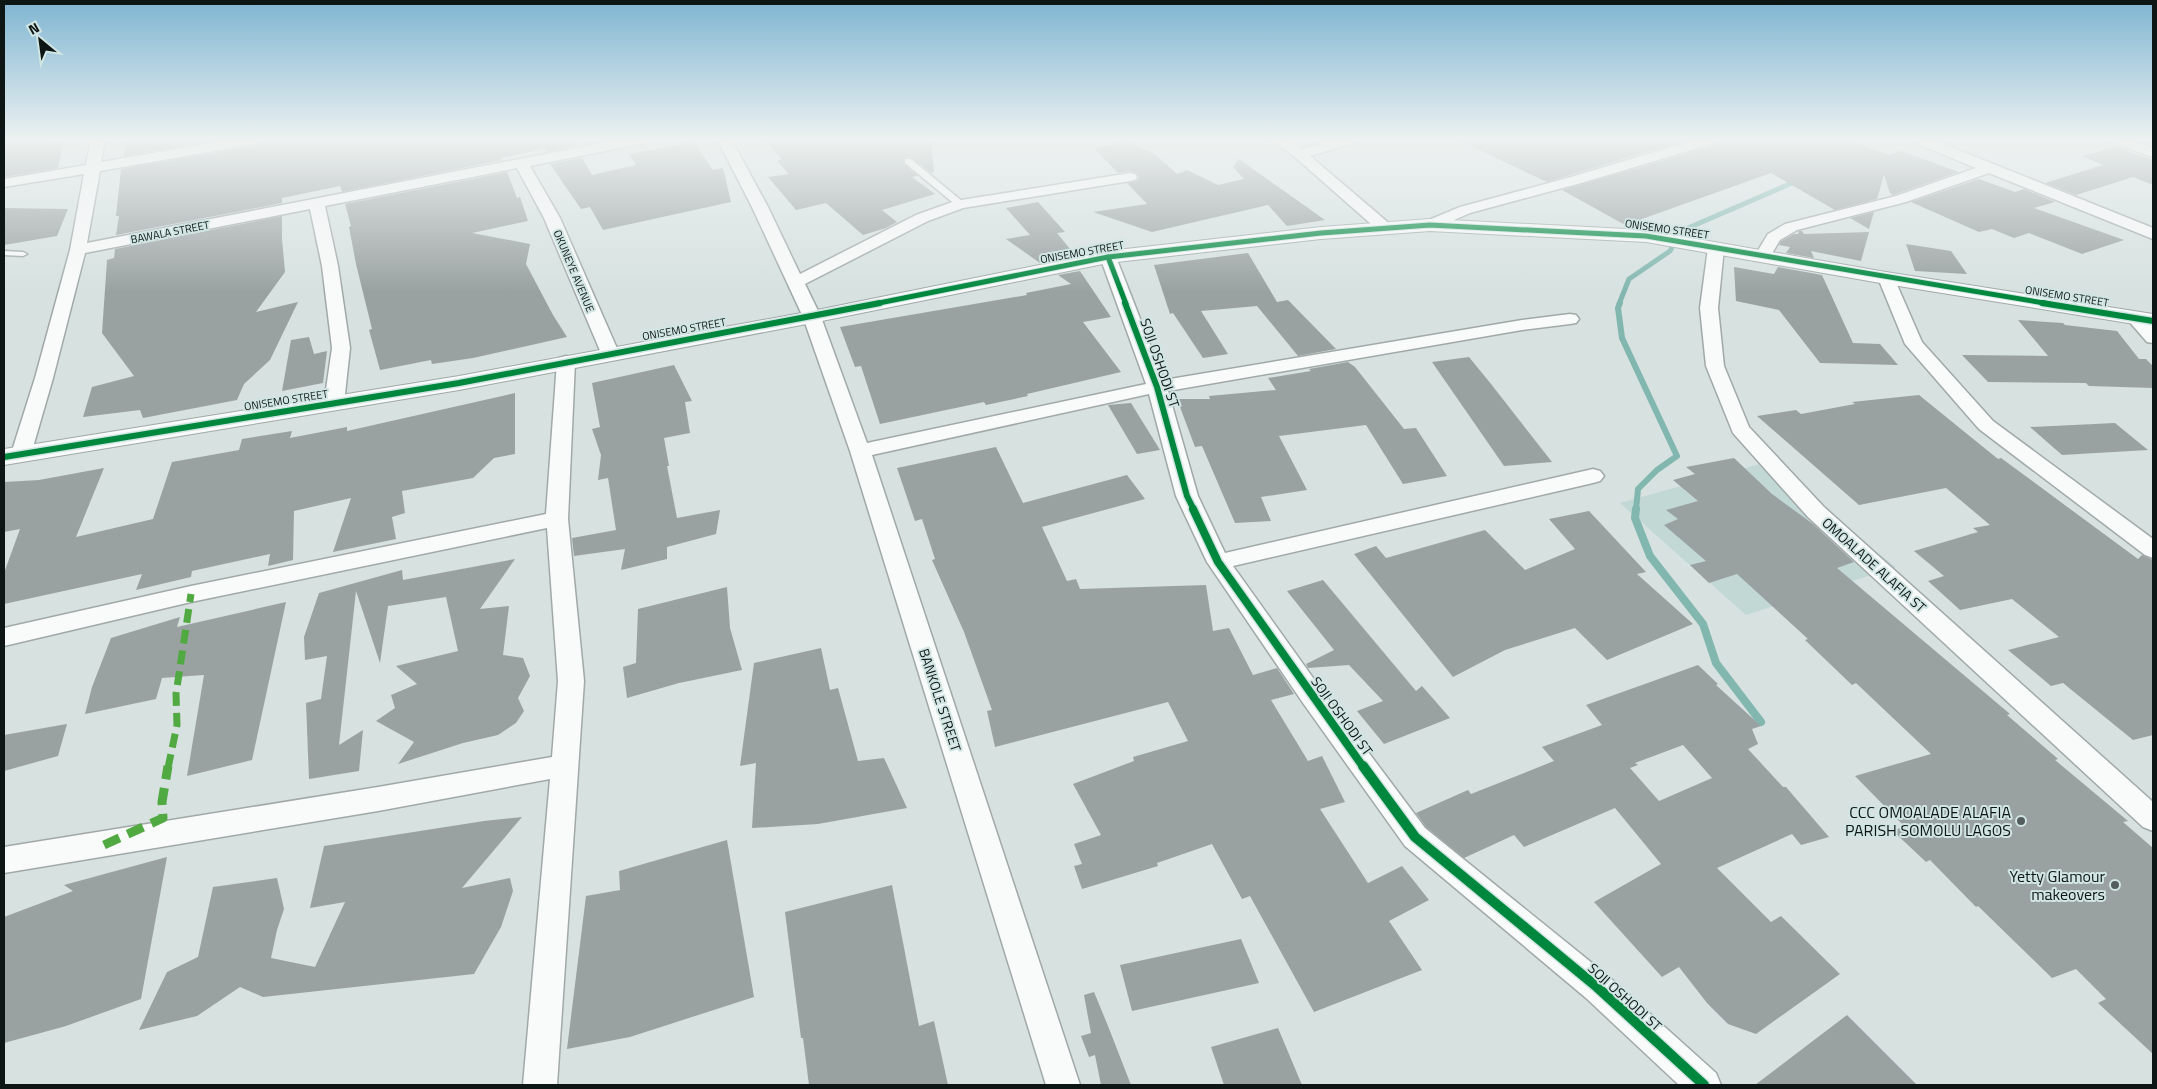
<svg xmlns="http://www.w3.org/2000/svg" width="2157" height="1089" viewBox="0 0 2157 1089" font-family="'Titillium Web',sans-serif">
	<rect width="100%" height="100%" fill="#d6e1e0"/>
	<path fill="#c2d8d5" d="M1760 464 1896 567 1746 615 1620 503Z"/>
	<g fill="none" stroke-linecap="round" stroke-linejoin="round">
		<path stroke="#82b7b0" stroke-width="5" d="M1619 304 1629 279 1670 251 1681 231 1799 180"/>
		<path stroke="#82b7b0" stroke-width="6" d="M1620 303 1618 308 1622 338 1677 456 1657 470 1638 489 1636 510"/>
		<path stroke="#82b7b0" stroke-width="8" d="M1636 509 1635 518 1650 556 1703 624 1716 663 1761 722"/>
	</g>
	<g fill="#9aa2a1" fill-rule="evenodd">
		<path d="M24 139H52L51 145 63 143 58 168 4 177V143Z"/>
		<path d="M128 139H220L124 156Z"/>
		<path d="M269 139H571L575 146 546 152 543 145V149L501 158 502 160 342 192 340 186 282 198V203L116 235 119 216H116L121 169 260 145Z"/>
		<path d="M764 139H931L934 172 931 173 911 157 904 158 903 163 918 176 912 177 935 194 882 210 897 222 886 228 863 235 826 203 796 210 768 177 789 174 777 161 782 159Z"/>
		<path d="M1456 139H1689L1547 182Z"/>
		<path d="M1722 139H1845L1889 155 1901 151 1959 172 1893 195 1890 193 1884 175 1877 199 1835 210 1771 173 1625 225 1562 190 1719 144Z"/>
		<path d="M694 142 713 170 723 168 731 202 603 230 590 207 581 209 550 164 582 158 592 175 636 165 629 154Z"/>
		<path d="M1129 142 1156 155 1177 174 1187 170 1218 185 1244 179 1233 167 1239 159 1325 220 1287 226 1268 205 1152 232 1093 212 1147 204 1127 183 1137 181 1139 178 1137 173 1130 171 1118 173 1094 148Z"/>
		<path d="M2116 147 2153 160V185L2133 177 2076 195 2045 183 2103 165 2082 156Z"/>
		<path d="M507 172 517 198 520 197 528 221 472 233 530 244 526 264 553 315 567 337 473 358 432 364 431 360 380 370 369 330 372 329 356 264 349 227 351 226 345 204Z"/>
		<path d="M1979 179 2015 192 2024 189 2055 202 2034 208 2124 240 2082 254 2029 233 2014 238 1992 229 1979 232 1911 202Z"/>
		<path d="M1038 202 1065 232 1057 233 1070 249 1066 250 1071 257 1040 263 1006 239 1030 235 1006 208Z"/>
		<path d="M4 208 68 209 57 236 4 245Z"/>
		<path d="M1874 212 1869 229 1850 218Z"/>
		<path d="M282 216V239L285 272 256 312 298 302 270 360 244 384 237 400 143 418 140 410 83 417 92 387 134 376 102 333 107 260 114 258 115 249Z"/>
		<path d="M1799 231H1802L1804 234 1869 232 1861 261 1811 251 1814 258 1786 253 1790 247 1779 245 1781 241 1794 234H1798Z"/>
		<path d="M1906 244 1951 251 1967 274 1915 271Z"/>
		<path d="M1248 253 1277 302 1288 300 1336 349 1298 356 1257 306 1201 311 1228 354 1203 358 1173 313 1170 314 1154 265Z"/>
		<path d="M1734 267 1774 274 1778 267 1822 275 1853 343 1880 344 1898 365 1820 363 1779 310 1736 301Z"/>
		<path d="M1080 271 1111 317 1083 322 1121 372 1027 394 1028 396 986 405 984 402 880 424 861 366 855 367 840 327 1027 295 1026 293 1071 284 1058 275Z"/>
		<path d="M2018 320 2063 323 2065 325 2117 331 2139 359H2146L2153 366V388L2089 386 2086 383 1988 382 1962 355 2048 356Z"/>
		<path d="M309 337 314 354 327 351 323 383 282 391 291 340Z"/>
		<path d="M1469 357 1491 384 1552 462 1504 466 1432 362Z"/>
		<path d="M1348 362 1355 367 1404 429 1416 428 1447 476 1403 484 1366 425 1279 436 1307 490 1261 497 1271 521 1235 523 1202 446 1195 447 1177 399H1210L1209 396 1276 390 1268 378 1311 371 1309 369Z"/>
		<path d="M674 365 692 401 685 402 690 433 664 438 669 466H667L677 518 720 510 716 534 667 547V559L621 570 625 549 574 556 572 538 616 530 608 478 598 480 601 455 592 429 600 427 592 383Z"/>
		<path d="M515 393V454L494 458 473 478 402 491 405 513 392 517 396 539 333 552 351 498 294 511 293 560 268 566 270 554 192 571 191 577 136 590 142 574 4 604V573L20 529 4 532V482L39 480 104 468 76 537 153 519 172 462 239 450 242 439 292 431 290 438 347 427V431Z"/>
		<path d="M1919 395 1998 459 2001 458 2138 559 2142 555 2153 560V735L2133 740 2063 683 2051 686 2008 650 2059 637 2012 599 1960 610 1928 581 1944 576 1914 551 1978 532 1973 528 1990 525 1946 488 1859 505 1757 416 1796 410 1801 414 1855 404 1852 402Z"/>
		<path d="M1131 403 1160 450 1137 454 1108 405Z"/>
		<path d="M2115 423 2148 450 2062 455 2030 427Z"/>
		<path d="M996 447 1023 503 1127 475 1145 499 1042 527 1067 581 1076 579 1080 589 1206 585 1213 631 1229 628 1253 675 1277 668 1294 694 1271 700 1308 761 1322 756 1345 802 1320 809 1368 883 1402 866 1429 900 1389 921 1422 970 1314 1012 1250 896 1242 899 1212 844 1157 863 1158 866 1082 889 1074 866 1082 864 1074 844 1101 835 1073 784 1134 761 1133 757 1188 741 1168 702 995 747 987 711 992 710 964 632 932 560 935 559 922 519 915 521 897 468Z"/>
		<path d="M1734 458 1772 494 1813 524 1854 562 1837 568 2010 714 2007 715 2058 759 2055 760 2128 821 2123 822 2153 848V1054L2098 1003 2106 999 2076 969 2052 978 1978 906 1976 907 1930 860 1926 862 1893 831 1904 826 1855 776 1931 754 1856 683 1852 685 1805 640 1808 639 1737 574 1709 583 1690 565 1706 561 1664 525 1678 519 1666 510 1698 501 1673 480 1695 474 1686 467Z"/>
		<path d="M1589 511 1646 572 1637 574 1693 624 1607 660 1575 628 1505 650 1453 677 1354 554 1376 546 1386 558 1485 530 1525 570 1575 549 1549 519Z"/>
		<path d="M515 559 480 609 509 606 503 655 523 658 530 676 518 698 524 711 516 723 498 735 463 743 398 764 414 742 376 721 395 708 391 695 417 684 396 666 458 651 446 597 388 606 380 663 356 591 339 745 363 730 359 771 309 779 306 703 321 699 327 656 305 660 304 637 319 593 402 570 403 580Z"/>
		<path d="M1323 580 1416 691 1422 686 1450 718 1384 744 1357 711 1383 701 1349 665 1308 668 1306 664 1334 650 1287 591Z"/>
		<path d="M727 587 730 628 742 670 679 683 627 698 623 667 636 663 638 609Z"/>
		<path d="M286 602 252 760 187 776 204 675 162 678 156 699 85 714 92 687 111 638 180 617 177 627Z"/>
		<path d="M821 648 830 690 838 688 858 761 884 758 907 808 818 824 752 828 756 763 740 766 754 663Z"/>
		<path d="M1698 665 1718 684 1716 685 1761 726 1752 729 1758 744 1748 749 1783 787H1786L1829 837 1801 845 1792 834 1717 868 1771 922 1781 916 1840 974 1756 1034 1728 1024 1707 1003 1679 967 1662 977 1594 902 1661 864 1615 808 1524 847 1514 835 1464 858 1426 827 1416 813 1468 790 1471 794 1554 761 1542 747 1602 725 1586 705ZM1683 745 1712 778 1659 801 1630 768 1638 765 1635 763Z"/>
		<path d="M67 724 58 756 4 771V735Z"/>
		<path d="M522 817 462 888 510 878 513 891 501 927 474 974 263 997 240 987 197 1016 139 1030 167 972 198 957 213 887 277 878 284 909 277 930 271 958 315 967 345 902 310 908 324 846 484 821Z"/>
		<path d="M727 840 754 997 630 1037 567 1049 586 896 620 890 619 871Z"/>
		<path d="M167 857 141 999 66 1026 4 1043V917L73 891 64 885Z"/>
		<path d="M892 885 919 1026 934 1021 948 1085H809L803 1038H801L785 912Z"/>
		<path d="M1241 939 1259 983 1132 1011 1120 965Z"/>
		<path d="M1094 992 1108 1026 1131 1085H1101L1095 1055 1089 1057 1081 1036 1091 1033 1084 995Z"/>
		<path d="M1847 1015 1917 1085H1755Z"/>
		<path d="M1278 1028 1302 1085H1224L1211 1047Z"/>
	</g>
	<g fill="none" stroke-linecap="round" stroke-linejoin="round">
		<defs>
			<g id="service">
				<path d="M905 159H911L963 202V206H957L905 163Z"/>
				<path d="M4 251 23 252 27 254 23 256 4 255Z"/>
			</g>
			<g id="minor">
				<path d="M91 139H105L101 162 233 139H267L260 143 100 171 87 243 622 139H652L645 143 530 166 560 218 619 353 617 357 610 359 603 357 601 353 544 218 517 168 325 206 338 266 350 348 344 403 341 407 334 409 327 407 324 403 332 348 322 266 310 209 85 253 53 378 31 454 28 458 21 460 14 458 11 454 35 378 70 250 84 174 4 187V179L86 165Z"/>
				<path d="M717 139H731L768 207 800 274 916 215 955 201 1130 173 1135 174 1137 177 1135 180 1130 181 963 208 928 221 805 284 821 317 867 443 1146 384 1100 257 1102 254H1114L1116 257 1164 380 1522 320 1570 314 1576 315 1579 319 1576 323 1570 324 1522 330 1168 391 1198 496 1225 553 1593 469 1600 471 1604 476 1600 481 1593 483 1233 566 1321 689 1425 828 1608 976 1716 1073 1721 1085H1679L1586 998 1405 846 1303 703 1207 562 1176 496 1149 394 872 455 1080 1085H1046L850 451 803 317 752 207Z"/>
				<path d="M1270 139H1287L1302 149 1336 139H1360L1358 142 1310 156 1391 225 1393 228 1391 231H1379L1295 157Z"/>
				<path d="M1697 139H1720L1718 142 1581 183 1470 213 1436 228H1424L1422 225 1424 222 1460 207 1571 177Z"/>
				<path d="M1911 139H1931L2153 228V239L1989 173 1906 202 1797 230 1780 240 1768 260H1756L1754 257 1768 234 1785 224 1896 196 1976 168 1913 142Z"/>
				<path d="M2108 139H2129L2153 148V157L2110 142Z"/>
				<path d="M1716 243 1722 245 1724 248 1718 308 1724 366 1749 427 1824 507 2153 802V831L2143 827 1808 517 1733 433 1706 366 1700 308 1708 248 1710 245Z"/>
				<path d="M1886 273 1892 274 1894 278 1922 342 1993 421 2153 539V558L2145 555 1979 429 1905 344 1878 278 1880 274Z"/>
				<path d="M2136 314 2142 315 2153 327V343L2147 342 2127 319 2130 315Z"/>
				<path d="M566 356 573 358 575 362 568 519 584 681 557 1085H523L550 779 378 811 4 873V847L378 787 552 757 558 681 547 528 191 602 4 646V628L191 586 546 514 557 362 559 358Z"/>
			</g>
			<path id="tertiary" d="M1430 219 1646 230 1886 272 2153 314V327L1886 284 1646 242 1430 231 1321 239 1108 263 812 323 459 390 4 465V449L459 376 812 311 1108 251 1321 227Z"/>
		</defs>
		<use href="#service" stroke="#a1a9a8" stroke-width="3"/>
		<use href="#minor" stroke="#a1a9a8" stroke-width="3"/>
		<use href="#tertiary" stroke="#a1a9a8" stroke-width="2"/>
		<use href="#service" fill="#f9fafa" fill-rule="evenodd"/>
		<use href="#minor" fill="#f9fafa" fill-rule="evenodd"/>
		<use href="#tertiary" fill="#f9fafa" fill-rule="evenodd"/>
		<path stroke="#51a942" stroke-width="7" stroke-dasharray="14 7" stroke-linecap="butt" d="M168 768 177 725 176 694 191 594"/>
		<path stroke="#51a942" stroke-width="9" stroke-dasharray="17 9" stroke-linecap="butt" d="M104 845 163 818 162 802 168 766"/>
		<defs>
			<g id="cycleway-far3">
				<path d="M1108 257 1126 304"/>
				<path d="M874 304 1108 257 1321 233 1430 225 1646 236 2050 304"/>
			</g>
			<g id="cycleway-far2">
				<path d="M1125 303 1157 387 1187 496 1194 510"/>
				<path d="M2042 303 2153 321"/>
				<path d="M4 457 459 383 880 303"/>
			</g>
			<path id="cycleway-far1" d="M1193 509 1218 562 1364 768"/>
			<path id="cycleway" d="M1363 766 1415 837 1597 987 1704 1085"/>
		</defs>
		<use href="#cycleway-far3" stroke="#d1e6e3" stroke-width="7"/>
		<use href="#cycleway-far2" stroke="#d1e6e3" stroke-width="9"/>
		<use href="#cycleway-far1" stroke="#d1e6e3" stroke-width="11"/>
		<use href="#cycleway" stroke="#d1e6e3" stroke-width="13"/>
		<use href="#cycleway-far3" stroke="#00873e" stroke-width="5"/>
		<use href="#cycleway-far2" stroke="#00873e" stroke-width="6"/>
		<use href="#cycleway-far1" stroke="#00873e" stroke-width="8"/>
		<use href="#cycleway" stroke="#00873e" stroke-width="10"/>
	</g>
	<linearGradient id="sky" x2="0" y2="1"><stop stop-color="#7fb5d2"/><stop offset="0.48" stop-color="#edf2f1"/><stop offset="1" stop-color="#edf2f1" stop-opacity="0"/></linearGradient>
	<rect width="2157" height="292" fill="url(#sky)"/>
	<g fill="#545d5c" stroke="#d1e6e3" stroke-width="2">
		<circle cx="2021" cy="821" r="5"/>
		<circle cx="2115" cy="885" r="5"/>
	</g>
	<g text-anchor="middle" stroke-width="4" stroke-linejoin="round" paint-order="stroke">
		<g font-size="11" fill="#0e1615" stroke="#d1e6e3">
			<text transform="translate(1667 229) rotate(8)" y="4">ONISEMO STREET</text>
			<text transform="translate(170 232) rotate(-11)" y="4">BAWALA STREET</text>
			<text transform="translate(1082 252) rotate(-10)" y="4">ONISEMO STREET</text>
			<text transform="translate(574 271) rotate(67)" y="4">OKUNEYE AVENUE</text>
			<text transform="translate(2067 296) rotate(9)" y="4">ONISEMO STREET</text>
			<text transform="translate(684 329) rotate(-10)" y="4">ONISEMO STREET</text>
			<text transform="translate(286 400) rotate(-9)" y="4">ONISEMO STREET</text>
		</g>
		<g font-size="14" fill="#0e1615" stroke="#d1e6e3">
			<text transform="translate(1160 363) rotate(71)" y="5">SOJI OSHODI ST</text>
			<text transform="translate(1874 565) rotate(42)" y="5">OMOALADE ALAFIA ST</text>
			<text transform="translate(940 700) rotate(72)" y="5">BANKOLE STREET</text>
			<text transform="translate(1342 716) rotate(54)" y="5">SOJI OSHODI ST</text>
			<text transform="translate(1625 997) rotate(42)" y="5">SOJI OSHODI ST</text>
		</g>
		<g font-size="16" fill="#0e1615" stroke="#d1e6e3" text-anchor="end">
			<text x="2011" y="818">CCC OMOALADE ALAFIA<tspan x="2011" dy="18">PARISH SOMOLU LAGOS</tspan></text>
			<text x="2105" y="882">Yetty Glamour<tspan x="2105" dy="18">makeovers</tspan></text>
		</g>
	</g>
	<rect width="2157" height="1089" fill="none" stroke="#0e1615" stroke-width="10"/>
	<g transform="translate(40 40) rotate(331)" stroke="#d1e6e3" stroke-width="4" paint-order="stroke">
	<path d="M0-4L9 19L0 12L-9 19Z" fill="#0e1615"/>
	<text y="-8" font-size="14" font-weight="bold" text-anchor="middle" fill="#0e1615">N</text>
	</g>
</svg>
